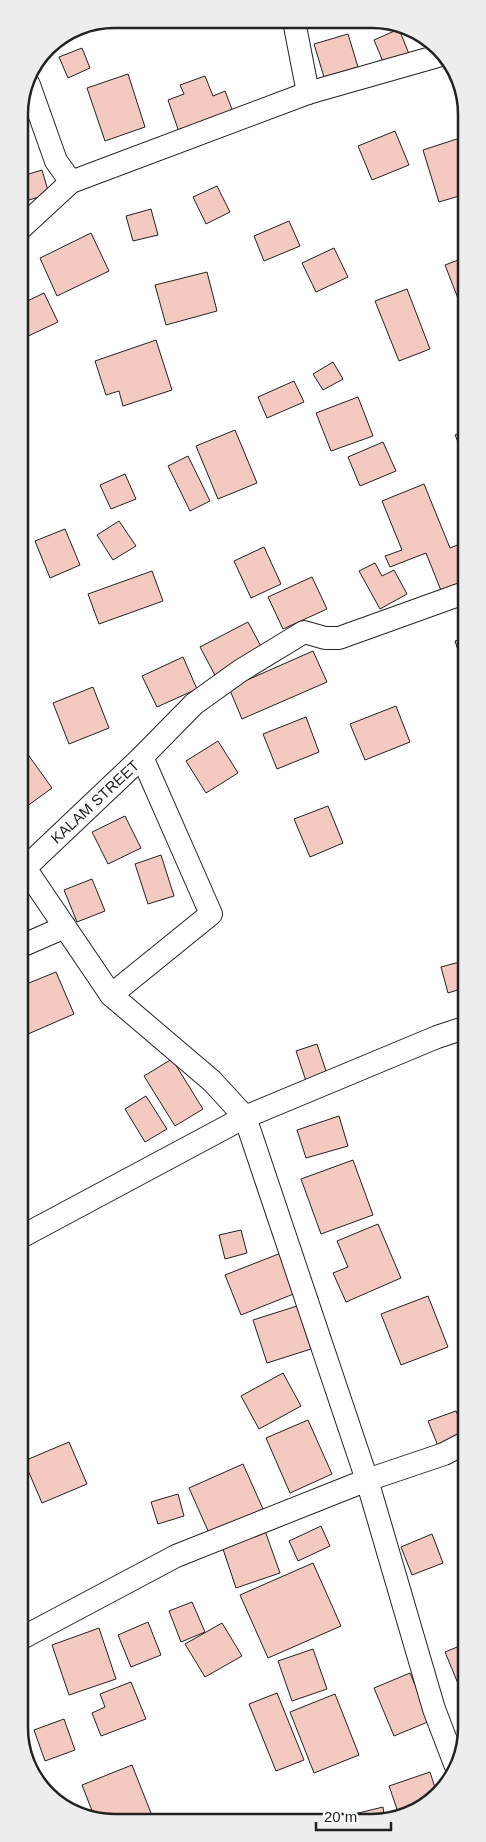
<svg xmlns="http://www.w3.org/2000/svg" width="486" height="1842" viewBox="0 0 486 1842" font-family="Arial,sans-serif">
	<rect width="100%" height="100%" fill="#fff"/>
	<g fill="#f3c9c0" stroke="#222">
		<path d="M399 29 409 54 384 64 374 40Z"/>
		<path d="M348 34 358 67 324 77 314 44Z"/>
		<path d="M82 48 90 68 68 78 59 57Z"/>
		<path d="M128 74 145 127 105 141 87 88Z"/>
		<path d="M205 76 213 96 225 91 233 112 179 132 168 100 184 94 180 85Z"/>
		<path d="M395 131 409 165 372 180 358 146Z"/>
		<path d="M466 136V194L439 202 423 150Z"/>
		<path d="M42 170 49 194 19 203V177Z"/>
		<path d="M217 186 230 212 206 224 193 197Z"/>
		<path d="M151 209 158 235 133 241 126 216Z"/>
		<path d="M289 221 300 246 264 261 254 236Z"/>
		<path d="M91 233 109 271 57 296 40 258Z"/>
		<path d="M334 248 348 277 316 292 302 263Z"/>
		<path d="M466 257V298L459 301 445 265Z"/>
		<path d="M207 272 217 311 166 325 155 285Z"/>
		<path d="M407 289 430 349 399 361 375 301Z"/>
		<path d="M44 293 58 322 24 338 19 328V305Z"/>
		<path d="M156 340 172 390 123 406 119 391 106 395 95 361Z"/>
		<path d="M333 362 343 379 323 390 313 374Z"/>
		<path d="M19 370 26 385 19 388Z"/>
		<path d="M294 381 304 402 267 418 258 397Z"/>
		<path d="M358 397 373 436 331 451 316 413Z"/>
		<path d="M235 430 257 483 218 499 196 446Z"/>
		<path d="M467 430V463L455 435Z"/>
		<path d="M19 436 27 453 19 456Z"/>
		<path d="M383 442 396 471 360 486 348 457Z"/>
		<path d="M188 456 210 501 190 511 168 466Z"/>
		<path d="M125 474 136 499 111 509 100 485Z"/>
		<path d="M424 484 450 548 467 541V589L444 598 426 553 390 567 385 556 402 550 382 501Z"/>
		<path d="M119 521 136 546 113 560 97 535Z"/>
		<path d="M65 529 80 565 50 578 35 541Z"/>
		<path d="M264 547 281 584 251 598 234 561Z"/>
		<path d="M375 563 382 576 394 570 407 594 380 609 359 571Z"/>
		<path d="M152 571 163 601 99 624 88 594Z"/>
		<path d="M312 577 327 609 283 629 268 597Z"/>
		<path d="M248 622 264 652 216 677 200 647Z"/>
		<path d="M467 637V677L455 641Z"/>
		<path d="M313 651 327 682 242 719 229 688Z"/>
		<path d="M183 657 197 689 157 707 142 676Z"/>
		<path d="M93 687 109 728 69 744 53 703Z"/>
		<path d="M396 706 410 742 365 760 350 724Z"/>
		<path d="M306 717 319 752 277 769 263 734Z"/>
		<path d="M218 741 238 773 206 793 186 761Z"/>
		<path d="M19 742 52 788 19 812Z"/>
		<path d="M328 806 343 843 310 857 294 819Z"/>
		<path d="M125 816 141 848 108 864 92 832Z"/>
		<path d="M161 855 174 896 148 904 135 864Z"/>
		<path d="M92 879 105 911 77 922 64 890Z"/>
		<path d="M467 960V987L448 993 441 967Z"/>
		<path d="M56 972 74 1014 28 1034 19 1013V987Z"/>
		<path d="M317 1044 327 1074 306 1081 296 1051Z"/>
		<path d="M172 1059 203 1109 175 1126 144 1076Z"/>
		<path d="M146 1096 167 1129 145 1142 125 1109Z"/>
		<path d="M339 1116 348 1146 306 1158 297 1130Z"/>
		<path d="M467 1131V1176L459 1133Z"/>
		<path d="M353 1160 373 1215 321 1234 301 1179Z"/>
		<path d="M378 1224 401 1278 346 1302 333 1273 348 1267 337 1241Z"/>
		<path d="M241 1230 247 1253 225 1259 219 1235Z"/>
		<path d="M281 1253 296 1293 241 1315 225 1275Z"/>
		<path d="M428 1296 448 1347 401 1365 381 1314Z"/>
		<path d="M297 1306 311 1349 267 1363 253 1320Z"/>
		<path d="M283 1373 301 1406 259 1429 241 1396Z"/>
		<path d="M467 1395V1421L459 1398Z"/>
		<path d="M456 1411 467 1438 440 1451 428 1421Z"/>
		<path d="M308 1420 332 1474 290 1493 266 1438Z"/>
		<path d="M69 1442 87 1484 42 1503 24 1461Z"/>
		<path d="M243 1464 263 1509 209 1533 189 1488Z"/>
		<path d="M178 1494 184 1516 158 1524 151 1502Z"/>
		<path d="M321 1526 330 1546 298 1561 289 1541Z"/>
		<path d="M264 1528 280 1573 236 1588 221 1543Z"/>
		<path d="M432 1534 443 1563 412 1575 401 1547Z"/>
		<path d="M313 1563 341 1626 268 1658 240 1595Z"/>
		<path d="M192 1602 205 1632 181 1642 169 1611Z"/>
		<path d="M148 1622 161 1655 131 1667 118 1635Z"/>
		<path d="M222 1623 242 1656 205 1677 185 1644Z"/>
		<path d="M99 1628 116 1679 69 1695 52 1645Z"/>
		<path d="M467 1643V1683L459 1686 445 1652Z"/>
		<path d="M313 1649 327 1689 292 1701 278 1661Z"/>
		<path d="M410 1673 430 1721 394 1736 374 1688Z"/>
		<path d="M131 1682 146 1719 101 1736 92 1713 105 1707 100 1694Z"/>
		<path d="M277 1693 304 1760 276 1771 249 1704Z"/>
		<path d="M335 1694 359 1755 314 1773 290 1712Z"/>
		<path d="M64 1719 75 1750 45 1761 34 1730Z"/>
		<path d="M20 1737 33 1767H32L20 1741Z"/>
		<path d="M132 1765 151 1813 129 1821H96L82 1785Z"/>
		<path d="M430 1772 437 1794 399 1815 389 1786Z"/>
		<path d="M383 1807 385 1822H343L342 1817Z"/>
		<path d="M276 1815 279 1822H263Z"/>
	</g>
	<g fill="none" stroke-linecap="round" stroke-linejoin="round">
		<defs>
			<g id="street">
				<path d="M294 21 308 93"/>
				<path d="M29 85 56 161 71 182"/>
				<path d="M19 230 71 182 308 93 445 54"/>
				<path d="M19 868H25L111 995 212 1081 245 1117 19 1238"/>
				<path d="M25 868 142 757"/>
				<path d="M19 947 65 927"/>
				<path d="M111 995 211 914 142 757 194 704 240 671 304 632 325 638H339L467 592"/>
				<path d="M20 1639 176 1556 367 1480 245 1117 437 1037 467 1027"/>
				<path d="M455 1764 434 1709 367 1480 444 1454 467 1442"/>
			</g>
		</defs>
		<use href="#street" stroke="#222" stroke-width="24"/>
		<use href="#street" stroke="#fff" stroke-width="22"/>
	</g>
	<g text-anchor="middle" stroke-width="4" stroke-linejoin="round" paint-order="stroke">
		<g font-size="15" fill="#222" stroke="#fff">
			<text transform="translate(95 802) rotate(-43)" y="5">KALAM STREET</text>
		</g>
	</g>
	<path d="M0 0H486V1842H0ZM114 28H372A86 86 0 0 1 458 114V1728A86 86 0 0 1 372 1814H114A86 86 0 0 1 28 1728V114A86 86 0 0 1 114 28Z" fill="#ededed" fill-rule="evenodd"/>
	<path fill="none" stroke="#222" stroke-width="2.5" d="M114 28H372A86 86 0 0 1 458 114V1728A86 86 0 0 1 372 1814H114A86 86 0 0 1 28 1728V114A86 86 0 0 1 114 28Z"/>
	<path d="M316 1822v8h75v-8" fill="none" stroke="#222222" stroke-width="2.5"/>
	<text x="324" y="1822" font-size="15" fill="#222222" stroke="#ffffff" stroke-width="4" paint-order="stroke">20 m</text>
</svg>
